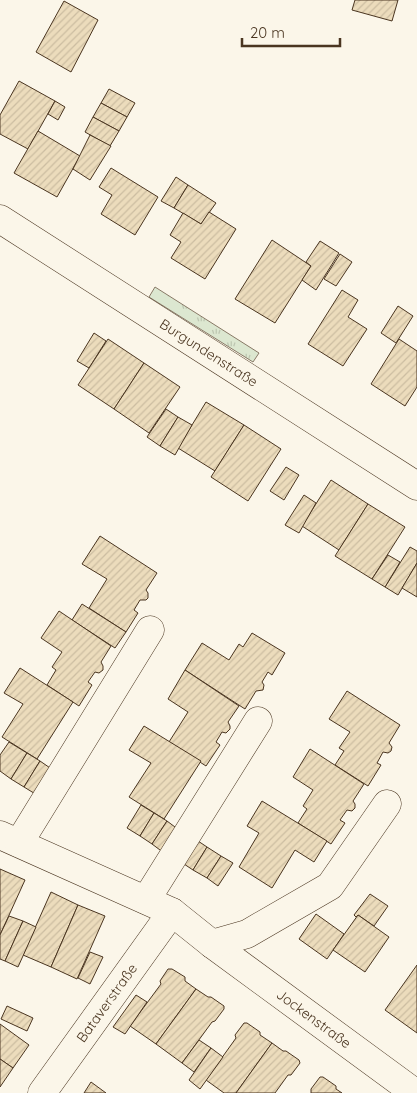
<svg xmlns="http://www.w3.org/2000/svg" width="417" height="1093" viewBox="0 0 417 1093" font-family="Quicksand,sans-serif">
	<defs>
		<pattern id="grass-tufts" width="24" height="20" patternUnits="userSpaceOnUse" patternTransform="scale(1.25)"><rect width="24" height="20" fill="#dce7d0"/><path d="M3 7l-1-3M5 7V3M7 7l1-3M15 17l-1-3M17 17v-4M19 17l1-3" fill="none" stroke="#bec7b2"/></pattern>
		<pattern id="building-hatch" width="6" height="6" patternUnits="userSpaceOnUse" patternTransform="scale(1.25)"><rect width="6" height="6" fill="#ecdcbc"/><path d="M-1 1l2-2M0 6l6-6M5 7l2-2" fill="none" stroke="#ccbda1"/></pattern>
	</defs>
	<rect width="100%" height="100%" fill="#fbf6e9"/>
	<path fill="url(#grass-tufts)" stroke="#887966" d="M155 287 259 353 253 362 149 297Z"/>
	<g fill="url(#building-hatch)" stroke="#4a3520">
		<path d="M355 0H398L392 21 352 10Z"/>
		<path d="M64 1 98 20 71 72 36 52Z"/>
		<path d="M19 81 55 101 28 149 0 134V115Z"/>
		<path d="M109 89 135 103 127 117 101 103Z"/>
		<path d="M55 101 65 107 58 120 48 114Z"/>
		<path d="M101 103 127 117 119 131 93 117Z"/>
		<path d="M93 117 119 131 110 146 85 132Z"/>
		<path d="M38 131 80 156 57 197 14 173Z"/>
		<path d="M90 135 111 146 90 180 73 169Z"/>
		<path d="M111 168 158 197 135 235 101 214 112 195 99 187Z"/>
		<path d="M176 177 188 185 174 208 161 201Z"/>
		<path d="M188 185 216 203 201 224 174 208Z"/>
		<path d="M209 212 236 229 205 279 171 258 181 242 170 235 183 213 201 224Z"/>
		<path d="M272 240 311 266 275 323 235 299Z"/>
		<path d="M320 241 339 253 316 290 302 280 311 266 306 262Z"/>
		<path d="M340 254 352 262 336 286 324 279Z"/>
		<path d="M342 290 358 300 348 317 367 329 343 366 308 344Z"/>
		<path d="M398 306 413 316 396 343 381 333Z"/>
		<path d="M94 333 106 341 89 368 77 361Z"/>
		<path d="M108 339 144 363 114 409 78 385Z"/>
		<path d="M399 339 417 351V387L405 406 371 384Z"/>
		<path d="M144 363 180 387 149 433 114 409Z"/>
		<path d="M206 402 244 425 215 471 178 448Z"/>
		<path d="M166 409 178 417 160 446 147 437Z"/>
		<path d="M178 417 192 425 175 455 160 446Z"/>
		<path d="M244 425 281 449 248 501 211 477Z"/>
		<path d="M286 467 299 475 284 500 270 491Z"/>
		<path d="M331 480 368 504 339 550 302 526Z"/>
		<path d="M304 495 316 503 299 533 285 525Z"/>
		<path d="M368 504 405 527 372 579 335 556Z"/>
		<path d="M100 536 157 573 146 590 148 593V598L146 600H140L134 610 138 613 126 632 89 608 107 579 82 564Z"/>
		<path d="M410 547 417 551V563L398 595 385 587Z"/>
		<path d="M388 555 400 562 385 587 372 579Z"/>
		<path d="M417 563V597L402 588Z"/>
		<path d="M82 604 126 632 115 648 72 620Z"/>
		<path d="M59 611 111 646 101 662 103 666V670L99 673 95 672 88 682 92 685 79 706 47 685 56 670 52 667 62 652 41 638Z"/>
		<path d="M252 633 285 653 272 675 268 672 262 682 264 685 263 690 256 691 245 709 185 670 202 643 229 660 239 644 243 647Z"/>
		<path d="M20 668 73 702 37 759 2 737 23 704 4 693Z"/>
		<path d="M185 670 239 706 228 722 230 726V729L226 733 222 732 216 742 220 745 206 766 169 742 188 712 168 699Z"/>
		<path d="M347 691 400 725 389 743 392 747 391 751 388 753 383 752 377 763 381 765 368 786 335 765 344 751 339 748 350 732 329 719Z"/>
		<path d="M144 726 201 761 164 819 129 797 151 763 129 750Z"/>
		<path d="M9 742 27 753 11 779 0 771V755Z"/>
		<path d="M310 749 364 784 353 801 355 804V808L352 811 347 810 340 820 345 823 331 844 298 823 307 809 303 806 313 790 293 777Z"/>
		<path d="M27 753 40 761 24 787 11 779Z"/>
		<path d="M40 761 53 770 37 795 24 787Z"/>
		<path d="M262 801 327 841 314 862 295 850 272 888 239 867 259 833 247 826Z"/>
		<path d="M141 805 154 813 140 836 127 828Z"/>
		<path d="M154 813 167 821 152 844 140 836Z"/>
		<path d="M167 821 179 830 164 853 152 844Z"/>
		<path d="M195 839 207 847 193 870 181 862Z"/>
		<path d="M207 847 221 856 207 878 193 870Z"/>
		<path d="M221 856 233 863 218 886 207 878Z"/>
		<path d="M0 869 25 880 0 935Z"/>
		<path d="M51 892 78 905 51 967 23 955Z"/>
		<path d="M370 894 388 906 374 926 358 915 356 917 354 915Z"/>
		<path d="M78 905 105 916 77 979 51 967Z"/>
		<path d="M316 914 344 934 327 959 299 939Z"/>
		<path d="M358 915 389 937 365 972 333 950Z"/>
		<path d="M9 916 23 921 5 961 0 959V935Z"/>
		<path d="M23 921 36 927 18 967 5 961Z"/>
		<path d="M90 952 103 957 90 984 78 978Z"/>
		<path d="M417 965V1033L385 1010Z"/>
		<path d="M168 969H172L185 977V981L196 989 156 1044 130 1026 161 984 160 981Z"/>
		<path d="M196 989 208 997H211L224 1006V1009L215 1021 212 1022 182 1063 156 1044Z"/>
		<path d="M136 995 147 1002 125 1034 113 1027Z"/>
		<path d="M7 1006 33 1018 27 1031 1 1019Z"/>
		<path d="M244 1023H247L260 1032V1035L272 1043 236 1093H224L206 1080 236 1038 235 1035Z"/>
		<path d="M0 1024 29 1045 13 1068 0 1059Z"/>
		<path d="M199 1040 211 1048 194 1072 182 1063Z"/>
		<path d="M272 1043 283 1051H286L299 1060 300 1063 291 1075H288L275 1093H236Z"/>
		<path d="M211 1048 223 1057 200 1089 189 1080Z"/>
		<path d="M0 1059 13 1068 0 1087Z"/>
		<path d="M320 1077H323L336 1086V1089L342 1093H311V1089Z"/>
		<path d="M91 1082 106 1093H84Z"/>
	</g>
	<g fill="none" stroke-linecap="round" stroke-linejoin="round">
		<defs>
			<g id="minor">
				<path id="s1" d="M0 219 417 486"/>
				<path id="s2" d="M0 835 172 912 212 944 415 1093"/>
				<path d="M19 843 150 630"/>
				<path d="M146 900 258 721"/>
				<path d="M212 944 247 934 330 886 387 804"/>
				<path id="s3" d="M42 1093 172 912"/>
			</g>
		</defs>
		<use href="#minor" stroke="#4a3520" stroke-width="29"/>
		<use href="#minor" stroke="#fbf6e9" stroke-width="28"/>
	</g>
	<g text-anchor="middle" stroke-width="4" stroke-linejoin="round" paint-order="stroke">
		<g font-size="14" fill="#4a3520" stroke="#fbf6e9">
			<text dy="5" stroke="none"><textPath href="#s1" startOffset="248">Burgundenstraße</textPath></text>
			<text dy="5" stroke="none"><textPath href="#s3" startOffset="111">Bataverstraße</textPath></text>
			<text dy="5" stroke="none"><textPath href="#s2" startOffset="366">Jockenstraße</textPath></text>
		</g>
	</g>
	<path d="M242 38v8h98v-8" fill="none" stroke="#4a3520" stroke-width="2.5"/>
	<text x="250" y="38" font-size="15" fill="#4a3520" stroke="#fbf6e9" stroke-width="4" paint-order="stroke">20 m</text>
</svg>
